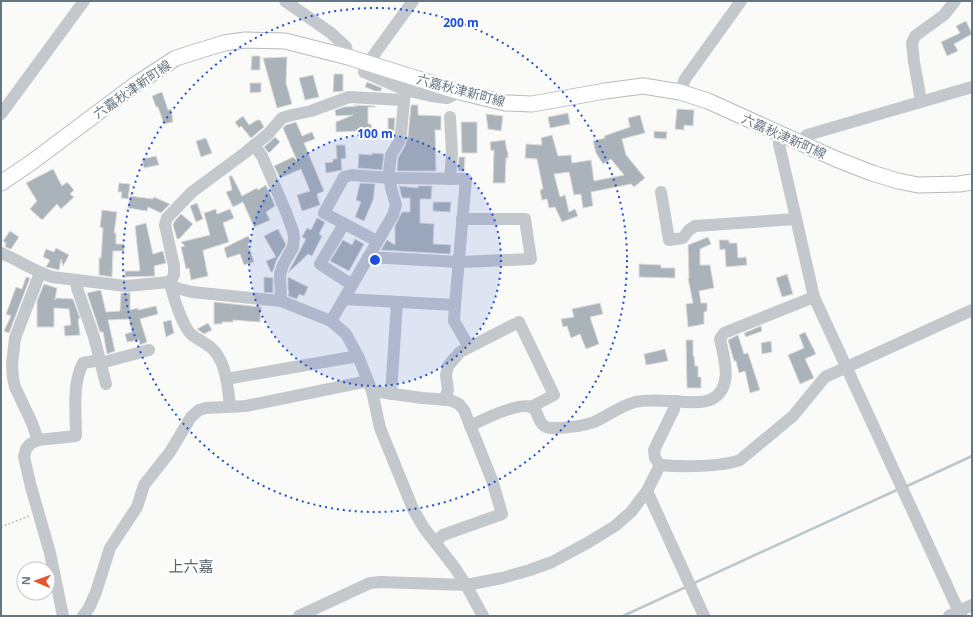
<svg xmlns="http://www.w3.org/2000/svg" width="973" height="617" viewBox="0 0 973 617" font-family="'Open Sans','Noto Sans JP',sans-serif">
	<rect width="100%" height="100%" fill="#fafaf8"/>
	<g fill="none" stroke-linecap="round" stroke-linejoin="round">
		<g stroke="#bbc7cb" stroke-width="2.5">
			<path d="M905 487 972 456"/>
			<path d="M692 584 899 489"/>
			<path d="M623 616 686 587"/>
		</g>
	</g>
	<g fill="#aab3b9" stroke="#dcdcda">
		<path d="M966 21 972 34 954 44 958 51 947 56 941 42 960 33 956 26Z"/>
		<path d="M252 56H260V70H251Z"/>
		<path d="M287 57 286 83 292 104 277 108 263 58Z"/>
		<path d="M334 74H343V91L333 92Z"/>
		<path d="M313 75 319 97 305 100 299 78Z"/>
		<path d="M367 82 382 88 381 91H375L365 87Z"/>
		<path d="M250 83H261V92L250 93Z"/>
		<path d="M162 92 168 110 171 109 173 122 164 124 158 107H156L152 96Z"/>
		<path d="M354 105 375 106V107H368V124H371L372 138H359L358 131 336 132V122L353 115 336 116 335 110 344 107 358 106Z"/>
		<path d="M411 105H418V115L441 116V130H435L436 171H397L398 158 405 146 408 136Z"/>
		<path d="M677 109 694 110 693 126 684 125V130L675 129Z"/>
		<path d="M568 113 570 124 550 128 548 117Z"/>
		<path d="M486 114 503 116 501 131 488 129Z"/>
		<path d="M640 115 645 133 622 139 626 155 645 178 634 187 631 184 591 192 593 206 583 208 581 194 574 195 569 172 554 174 560 197 565 195 569 212 575 209 578 216 562 222 555 207 549 208 547 199 542 200 540 190 543 189 537 159 525 158 526 144 542 145 541 138 552 135 558 156 571 155 572 163 591 160 594 181 624 175 611 159 603 164 596 153 593 141 605 138 604 136 630 127 628 118Z"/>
		<path d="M243 116 249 125 257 120H260L264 127 251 138 241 126 239 128 235 122Z"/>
		<path d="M388 118H395L394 131H388Z"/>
		<path d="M296 122 302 136 312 132 315 139 304 143 324 191 317 194 320 205 302 211 297 195 310 191 301 169 280 178 274 166 293 157 297 161 283 128 286 125Z"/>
		<path d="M461 122H477V153H462Z"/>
		<path d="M654 131 667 132 666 139 654 138Z"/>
		<path d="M275 137 280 142 269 153 264 147Z"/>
		<path d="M206 138 212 153 201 157 196 141Z"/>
		<path d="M505 140 507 151 508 152V158H506L505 183H493L494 150 491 151 490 142Z"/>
		<path d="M336 145H345L346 158 341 159 342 170 326 173 325 163 333 162V159H337Z"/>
		<path d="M372 153 384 154 382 170 358 168 359 154 372 155Z"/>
		<path d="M156 156 159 165 144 168 142 159Z"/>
		<path d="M459 157H465L464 171H458Z"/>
		<path d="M53 169 62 186 67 182 74 190 70 194 74 197 61 209 57 204 42 220 30 209 37 201 26 183Z"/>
		<path d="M229 176H232L242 196 257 188 258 190 266 185 275 206 266 212 270 220 254 227 243 202 233 207 226 192 232 190Z"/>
		<path d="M119 183 130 184 128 199 121 198 122 192H118Z"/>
		<path d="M360 183 375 184 373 200 364 221 355 217 361 202 356 200Z"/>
		<path d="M399 186 418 188V186H432L431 199H420V223L434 224 433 244 451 245 450 254 381 250 387 240 395 245V226L402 212H410V198H402Z"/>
		<path d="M130 196 153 199 154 197 170 204 161 213 148 207 147 211 128 208Z"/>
		<path d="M433 202H451L450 212 433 211Z"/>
		<path d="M197 203 203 219 196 222 190 206Z"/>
		<path d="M216 209 217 214 230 209 234 218 223 223 229 242 204 250 203 251 208 276 191 280 189 268 186 269 181 247 185 246 181 242 210 235 204 213Z"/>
		<path d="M102 210 117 212 114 233H116V244H124V251H113L112 277 99 275V258H101L103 228 100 227Z"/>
		<path d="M181 214 193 224 179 239H177L173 225 174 222Z"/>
		<path d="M317 218 325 222 319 234 322 236 312 256 308 254 288 273 306 239 302 237 307 228 311 230Z"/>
		<path d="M146 223 153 254 163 251 166 263 154 266 155 276 125 277V271H140L135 226Z"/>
		<path d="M278 229 286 245 276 261 273 271 271 272 266 261 276 257 264 236Z"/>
		<path d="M10 231 19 237 11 249 5 247 6 243 3 241Z"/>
		<path d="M248 236 252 243 248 244 254 262 244 265 240 254 227 258 224 248Z"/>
		<path d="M708 237 711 244 700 249V265H710L714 288 699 291 701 303H707V311L704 312V324L688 327 686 304 693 303 688 278H689L688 245Z"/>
		<path d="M355 239 364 244 349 271 330 261 343 240 352 245Z"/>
		<path d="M719 240H729V243H737L738 258 746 257 747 265 726 267 725 249 720 250Z"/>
		<path d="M56 248 69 255 63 266 61 259 59 270 46 267 50 260 43 257 46 249 54 252Z"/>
		<path d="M639 264 661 265V268H675V278L639 277Z"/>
		<path d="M787 274 793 294 782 297 776 278Z"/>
		<path d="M26 277 30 278 9 333 4 331 11 316 6 314 16 287 22 289Z"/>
		<path d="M264 277 273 278V293L264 292Z"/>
		<path d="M288 277 308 287 304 296 299 294 297 299 288 296 289 291 288 290Z"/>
		<path d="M44 284 57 288 55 300 57 298 73 299 80 318 78 319 80 335 65 336 64 326 71 325 69 309 54 308V327H37V301Z"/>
		<path d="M100 290 101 291 106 312 120 311 121 293H130V310L138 308V310L156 306 158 314 140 319 147 342 140 345 139 340 127 342 125 334 132 332 129 319 108 320 115 351 107 354 103 332H100L87 293Z"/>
		<path d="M214 302 261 307 260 322 233 320V322H222V324H214Z"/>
		<path d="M600 303 603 314 590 317 599 344 586 349 580 334 571 338 567 326 563 327 561 319 574 317 572 309Z"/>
		<path d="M171 320 174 333 166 337 163 322Z"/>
		<path d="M208 323 212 330 204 334 197 329Z"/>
		<path d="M761 326 762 331 746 337 744 333Z"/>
		<path d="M805 332 816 354 805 359 814 378 800 384 788 355 804 348 799 335Z"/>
		<path d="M738 335 744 354 748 353 760 390 750 393 745 371 739 373 736 361H734L728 340Z"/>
		<path d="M686 340H693V356H694L695 366H698V377H701V388H687Z"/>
		<path d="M771 341 772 352 762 354 761 343Z"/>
		<path d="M665 349 668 361 646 365 644 354Z"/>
	</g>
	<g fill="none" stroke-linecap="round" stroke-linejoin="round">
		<defs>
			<path id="major" d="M1 183 32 162 136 84 176 58 224 43 245 40 285 41 348 57 460 92 505 103 532 104 605 91 643 86 680 92 708 101 836 159 872 173 898 181 918 185 959 184 972 182"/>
		</defs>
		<use href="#major" stroke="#b5babe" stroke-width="17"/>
		<path stroke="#bbbfc2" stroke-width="1.5" stroke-dasharray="2 2" stroke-linecap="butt" d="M1 527 29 516"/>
		<g stroke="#c3c8cc" stroke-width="12">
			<path d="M285 1 331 33 346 47 348 57"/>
			<path d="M413 1 368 63 364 72 405 90 431 96 447 98 460 92"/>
			<path d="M680 92 685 79 741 1"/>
			<path d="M921 101 914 62 912 43 915 36 944 15 955 1"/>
			<path d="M1 114 84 1"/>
			<path d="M450 117 452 154 450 179"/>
			<path d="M780 133 779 144 814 297 961 616"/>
			<path d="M800 142 807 135 972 87"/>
			<path d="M254 145 262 156 286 212 293 231 294 238 293 247 283 265 280 274 281 301"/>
			<path d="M661 192 669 240 683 238 689 230 695 226 796 219"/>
			<path d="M344 224 320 264 352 285"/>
			<path d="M1 253C18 260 34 271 52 277L126 286 170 282 176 288 192 292 281 301 331 321 346 334 358 356 372 391 380 428 413 509 424 528 455 568 466 585 483 616"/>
			<path d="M368 257 459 262 531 259 525 219H462"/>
			<path d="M40 273 15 338 12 364 13 378 15 387 32 423 38 440 30 444 26 449 24 457 31 487 50 553 63 616"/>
			<path d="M76 281 77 288 94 337 106 384"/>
			<path d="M344 299 455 305 466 179 389 178 352 175 344 177 324 213 377 241"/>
			<path d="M455 305 454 321 469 347"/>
			<path d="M331 321 393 215 396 205 391 188 389 172 391 155 399 142 401 134 405 90"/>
			<path d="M101 363 149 350"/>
			<path d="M226 379 358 356"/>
			<path d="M372 391 422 398 450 400 459 404 464 410 492 480 502 514 443 535 435 542"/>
			<path d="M391 394 397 302"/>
			<path d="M444 400 448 390 446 375 448 366 460 352 519 322 554 395 531 407"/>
			<path d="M230 406C228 390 227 370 218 356 212 345 201 342 192 335 183 328 172 294 170 282L174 275V266L165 225 167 218 192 192 246 152 268 134 282 118 292 115 311 111 349 97 403 100"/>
			<path d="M470 426C482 420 518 402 531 407 540 410 536 427 551 428 565 428 581 427 594 422 608 416 620 406 635 402 647 399 662 401 675 401"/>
			<path d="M38 440 76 436C76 412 72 384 83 363L100 360"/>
			<path d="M660 465 655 458 654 450 674 409 675 401C684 402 703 404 712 399 734 387 724 358 720 339L724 333 814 297"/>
			<path d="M647 491 704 616"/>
			<path d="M83 616 89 608 96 592 110 548 137 507 144 485 170 452 191 417 199 410 206 408 246 406 368 381"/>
			<path d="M299 616 370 583 381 582 466 585 502 578 530 570 552 562 589 542 615 526 631 512 647 491 660 465C680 467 722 467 740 460L793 416 825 377 972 310"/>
			<path d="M949 616 972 605"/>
		</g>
		<use href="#major" stroke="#fff" stroke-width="15"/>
	</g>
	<circle cx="375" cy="260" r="126" fill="#1d4ed8" fill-opacity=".12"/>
	<g fill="none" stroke="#1d4ed8" stroke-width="2" stroke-dasharray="2 4">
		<circle cx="375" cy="260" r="126"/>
		<circle cx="375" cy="260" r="252"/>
	</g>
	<g text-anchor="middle" stroke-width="4" stroke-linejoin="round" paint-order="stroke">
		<g font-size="13" fill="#657683" stroke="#fff">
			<text transform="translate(132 89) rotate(-35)" y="5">六嘉秋津新町線</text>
			<text transform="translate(461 90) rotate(15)" y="5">六嘉秋津新町線</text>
			<text transform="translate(784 136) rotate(24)" y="5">六嘉秋津新町線</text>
		</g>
		<g font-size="15" fill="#57646e" stroke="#fff">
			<text x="191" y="572">上六嘉</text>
		</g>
	</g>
	<circle cx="375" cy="260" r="6" fill="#1d4ed8" stroke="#fff" stroke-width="2"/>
	<g font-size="12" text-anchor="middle" font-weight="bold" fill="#1d4ed8" stroke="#fff" stroke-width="4" stroke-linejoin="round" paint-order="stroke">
		<text x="461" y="27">200 m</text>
		<text x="375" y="138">100 m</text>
	</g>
	<rect width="973" height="617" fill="none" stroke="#657683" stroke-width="4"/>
	<g transform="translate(36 581) rotate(272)"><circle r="19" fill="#ffffff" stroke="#c1c8cd"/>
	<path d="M0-3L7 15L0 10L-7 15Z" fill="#e4572e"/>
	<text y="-6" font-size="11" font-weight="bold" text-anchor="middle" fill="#657683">N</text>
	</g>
</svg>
